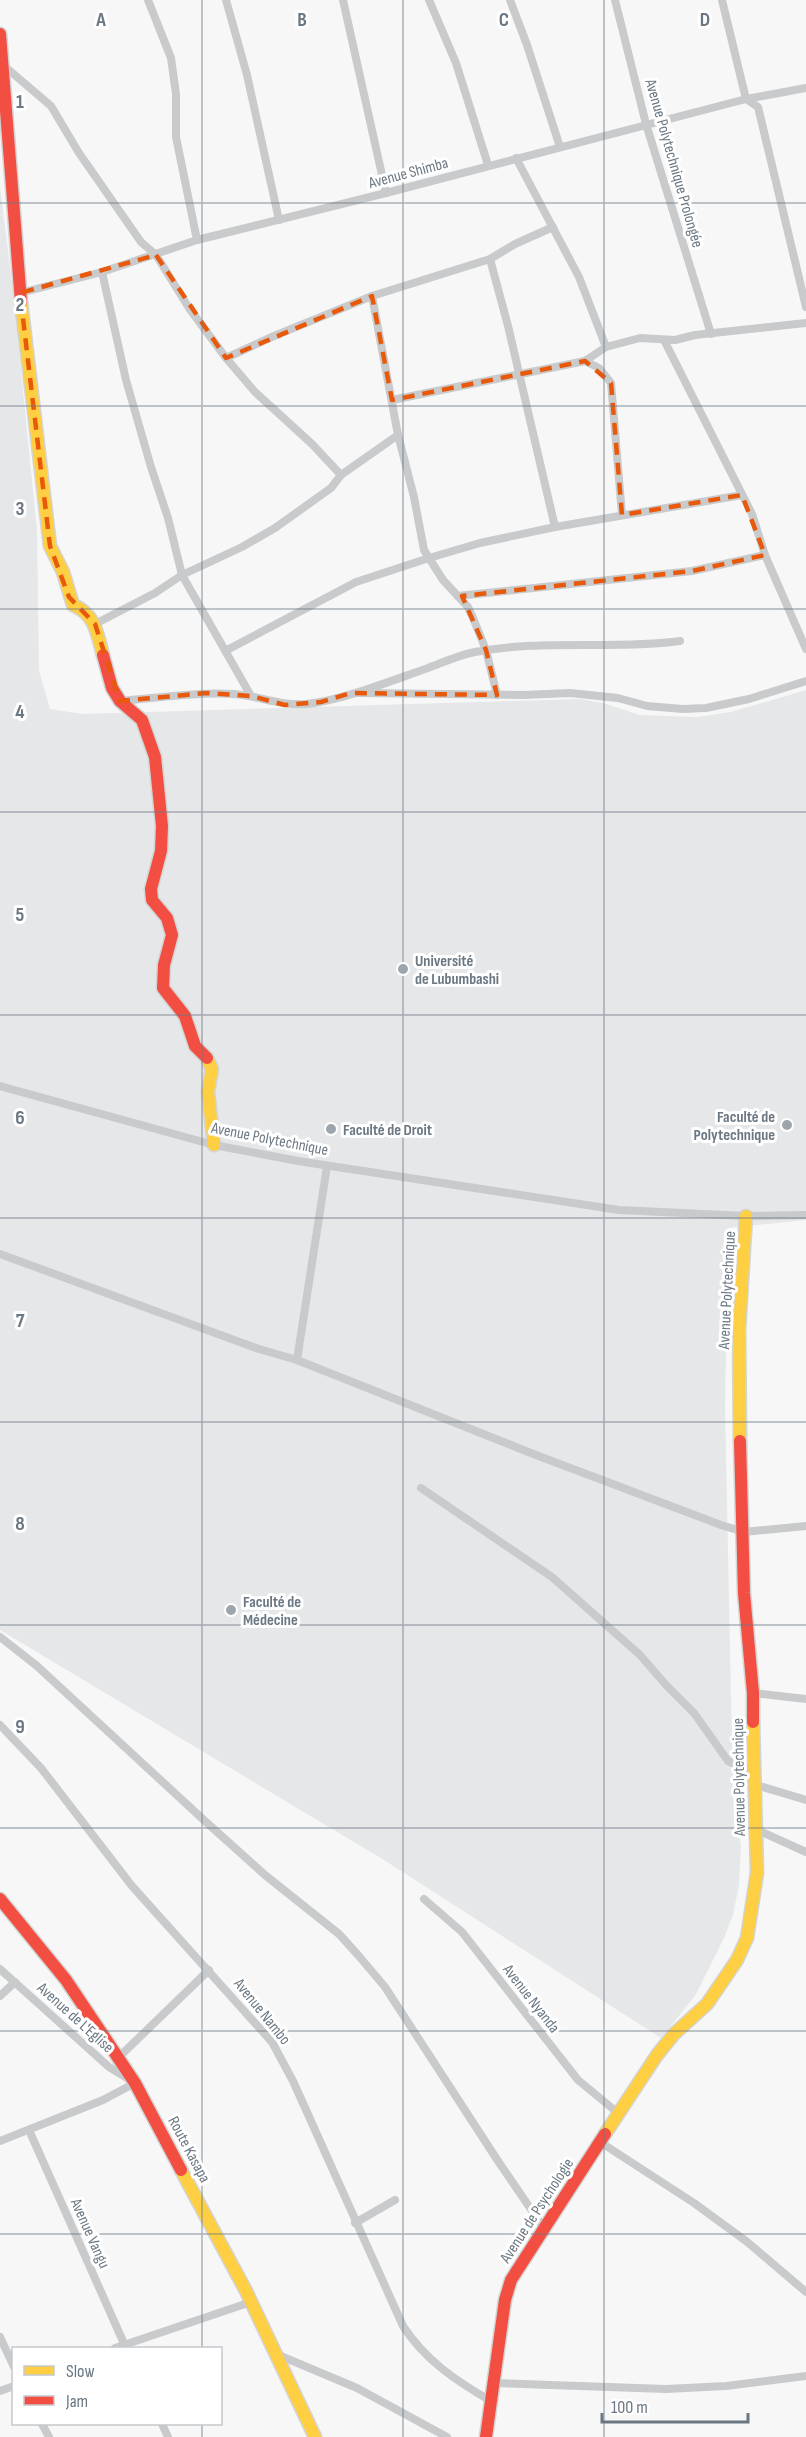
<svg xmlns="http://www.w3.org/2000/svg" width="806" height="2437" viewBox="0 0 806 2437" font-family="'Sofia Sans Condensed',sans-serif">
	<rect width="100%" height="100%" fill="#f7f7f7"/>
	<path fill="#e6e7e8" d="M0 187 13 291 37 530 39 670 50 709 83 714 580 699 603 703 640 715 697 717 731 712 806 690V1220L728 1228 725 1406 733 1796 741 1845 739 1885 733 1915 724 1938 695 1996 661 2038 384 1860 0 1630Z"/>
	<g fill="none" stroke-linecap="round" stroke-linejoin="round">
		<defs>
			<g id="slow">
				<path d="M21 302 50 546 63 572 73 605C95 614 97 633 103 655"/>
				<path d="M207 1058 212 1069 208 1092 214 1145"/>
				<path d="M740 1441 739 1330 746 1216"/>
				<path d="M605 2134 657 2055 674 2034 707 2004 737 1960 747 1938 757 1873 753 1722"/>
				<path d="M181 2170 246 2291 315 2437"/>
			</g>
			<g id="jam">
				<path d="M0 34 21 302"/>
				<path d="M103 655 112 688 120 701 142 720 155 757 162 826 161 851 151 889 152 900 167 918 172 935 164 965 163 988 185 1016 195 1046 207 1058"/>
				<path d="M740 1441 744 1593 753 1693V1722"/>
				<path d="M0 1899 66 1980 135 2083 181 2170"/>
				<path d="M486 2437 505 2300 511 2280 605 2134"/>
			</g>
		</defs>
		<use href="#slow" stroke="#d3d4d4" stroke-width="15"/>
		<use href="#jam" stroke="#d3d4d4" stroke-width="15"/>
		<g stroke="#c8cacb" stroke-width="8">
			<path d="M148 0 171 58 176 94V137L197 240"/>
			<path d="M226 0 247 75 279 220"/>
			<path d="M343 0 386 193"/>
			<path d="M429 0 456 63 488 165"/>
			<path d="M510 0 527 45 560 147"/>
			<path d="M615 0 646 124 711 334"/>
			<path d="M722 0 746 99 758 107 806 307"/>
			<path d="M3 65 51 106 79 153 141 242 156 255 189 308 226 358 255 392 312 444 341 475"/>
			<path d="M516 158 579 277 606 347 640 338 675 340 695 335 806 323"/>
			<path d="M490 259 508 326 555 527"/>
			<path d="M102 272 126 380 151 467 168 518 182 575 251 696"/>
			<path d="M20 293 102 272 197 240 386 193 746 99 806 88"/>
			<path d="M664 340 752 514 765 555 806 649"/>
			<path d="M226 358 274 336 372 296"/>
			<path d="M585 361 599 368 611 383 622 515"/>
			<path d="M392 400 585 361 606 347"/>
			<path d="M458 596 692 571 765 555"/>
			<path d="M95 624 155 593 182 575 242 547 275 528 331 488 341 475 398 435"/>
			<path d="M227 650 356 582 429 558 480 543 555 527 742 495"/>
			<path d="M358 693 523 695 570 693 618 698 647 706 683 709 706 708 749 699 806 681"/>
			<path d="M497 695 486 650 473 618 468 607 443 580 424 550 414 497 398 435 372 296 490 259 515 244 553 227"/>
			<path d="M120 701C158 698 196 692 234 694 259 696 280 706 306 704 341 701 393 680 428 668 444 662 459 655 475 652 542 639 612 650 680 641"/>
			<path d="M0 1086 214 1145 298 1161 619 1210 746 1216 806 1215"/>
			<path d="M0 1254 259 1349 297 1360 536 1455 721 1525 744 1532 806 1526"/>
			<path d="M297 1360 327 1166"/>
			<path d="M421 1488 552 1577 640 1655 666 1685 694 1713 728 1761 753 1772"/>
			<path d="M0 1637 37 1666 206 1822 265 1875 339 1934 358 1955 385 1987 496 2158 543 2227"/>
			<path d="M753 1693 806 1699"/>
			<path d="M0 1725 41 1768 132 1886 272 2042 293 2081 403 2326C425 2360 456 2381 491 2401"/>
			<path d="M753 1784 806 1800"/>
			<path d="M755 1829 806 1852"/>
			<path d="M424 1899 462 1932 578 2080 618 2113"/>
			<path d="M0 1969 109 2067 132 2081"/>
			<path d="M0 1996 15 1982"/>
			<path d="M119 2057 209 1970"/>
			<path d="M29 2130 126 2348"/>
			<path d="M0 2141 103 2100 135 2083"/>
			<path d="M600 2142 694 2203 746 2241 806 2292"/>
			<path d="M355 2223 395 2200"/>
			<path d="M0 2337 14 2367"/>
			<path d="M115 2348 251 2302"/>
			<path d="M276 2354 357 2388 447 2437"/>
			<path d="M494 2383 666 2389 726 2386 806 2376"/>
			<path d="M0 2391 14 2386"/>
			<path d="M42 2424 49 2437"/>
			<path d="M162 2424 168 2437"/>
		</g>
		<use href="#slow" stroke="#ffcf43" stroke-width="12"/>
		<use href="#jam" stroke="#f24e42" stroke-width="12"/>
	</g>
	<path fill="none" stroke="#e8590c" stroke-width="4.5" stroke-dasharray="12 8" stroke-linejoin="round" d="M156 255 226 358 372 296 392 400 585 361 611 383 622 515 742 495 765 555 692 571 462 596 486 650 497 695 351 693 321 702 285 705 251 696 207 693 120 701 95 624 69 597 50 546 20 293Z"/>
	<path fill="none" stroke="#6b7883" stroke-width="1.5" stroke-opacity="0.55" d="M202 0V2348M403 0V2437M604 0V2437M0 203H806M0 406H806M0 609H806M0 812H806M0 1015H806M0 1218H806M0 1422H806M0 1625H806M0 1828H806M0 2031H806M0 2234H806M202 2424V2437"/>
	<g fill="#9ca4ac" stroke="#fff" stroke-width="2">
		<circle cx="403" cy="969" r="6"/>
		<circle cx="787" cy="1125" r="6"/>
		<circle cx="331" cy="1129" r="6"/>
		<circle cx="231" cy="1610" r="6"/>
	</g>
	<g text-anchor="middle" stroke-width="6" stroke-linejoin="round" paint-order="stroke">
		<g font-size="16" fill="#6b7883" stroke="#fff">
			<text transform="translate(675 163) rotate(74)" y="6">Avenue Polytechnique Prolongée</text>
			<text transform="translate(408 172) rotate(-15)" y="6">Avenue Shimba</text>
			<text transform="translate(270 1138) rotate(11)" y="6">Avenue Polytechnique</text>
			<text transform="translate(726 1290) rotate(-87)" y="6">Avenue Polytechnique</text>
			<text transform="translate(738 1777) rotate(-91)" y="6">Avenue Polytechnique</text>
			<text transform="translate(532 1998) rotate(52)" y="6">Avenue Nyanda</text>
			<text transform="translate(263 2011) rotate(51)" y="6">Avenue Nambo</text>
			<text transform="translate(76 2017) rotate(42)" y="6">Avenue de L'Eglise</text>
			<text transform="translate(190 2149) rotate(62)" y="6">Route Kasapa</text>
			<text transform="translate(536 2210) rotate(-57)" y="6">Avenue de Psychologie</text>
			<text transform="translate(91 2233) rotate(66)" y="6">Avenue Vangu</text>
		</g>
		<g font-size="16" font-weight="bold" fill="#6b7883" stroke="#fff" text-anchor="start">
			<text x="415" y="966">Université<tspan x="415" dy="18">de Lubumbashi</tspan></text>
			<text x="775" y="1122" text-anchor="end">Faculté de<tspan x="775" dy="18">Polytechnique</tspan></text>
			<text x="343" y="1135">Faculté de Droit</text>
			<text x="243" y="1607">Faculté de<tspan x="243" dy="18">Médecine</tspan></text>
		</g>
	</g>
	<g font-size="20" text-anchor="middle" font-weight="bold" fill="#6b7883" stroke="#fff" stroke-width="6" stroke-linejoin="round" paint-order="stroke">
		<text x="101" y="26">A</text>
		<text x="302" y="26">B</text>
		<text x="504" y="26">C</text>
		<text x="705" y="26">D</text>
		<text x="20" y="108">1</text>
		<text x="20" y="311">2</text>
		<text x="20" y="515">3</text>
		<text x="20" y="718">4</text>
		<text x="20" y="921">5</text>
		<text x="20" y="1124">6</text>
		<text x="20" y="1327">7</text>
		<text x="20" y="1530">8</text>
		<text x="20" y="1733">9</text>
	</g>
	<rect x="12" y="2347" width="210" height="78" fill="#ffffff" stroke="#c4c9cd" stroke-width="1.5"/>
	<rect x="24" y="2366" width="30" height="9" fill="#ffcf43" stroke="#c4c9cd" stroke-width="1.5"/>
	<text x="66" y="2377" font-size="18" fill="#6b7883">Slow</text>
	<rect x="24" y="2396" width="30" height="9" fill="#f24e42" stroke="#c4c9cd" stroke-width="1.5"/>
	<text x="66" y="2407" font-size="18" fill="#6b7883">Jam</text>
	<path d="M602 2413v9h146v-9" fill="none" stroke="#6b7883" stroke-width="3"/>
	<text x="611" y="2413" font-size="18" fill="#6b7883" stroke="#ffffff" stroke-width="4.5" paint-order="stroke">100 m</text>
</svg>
